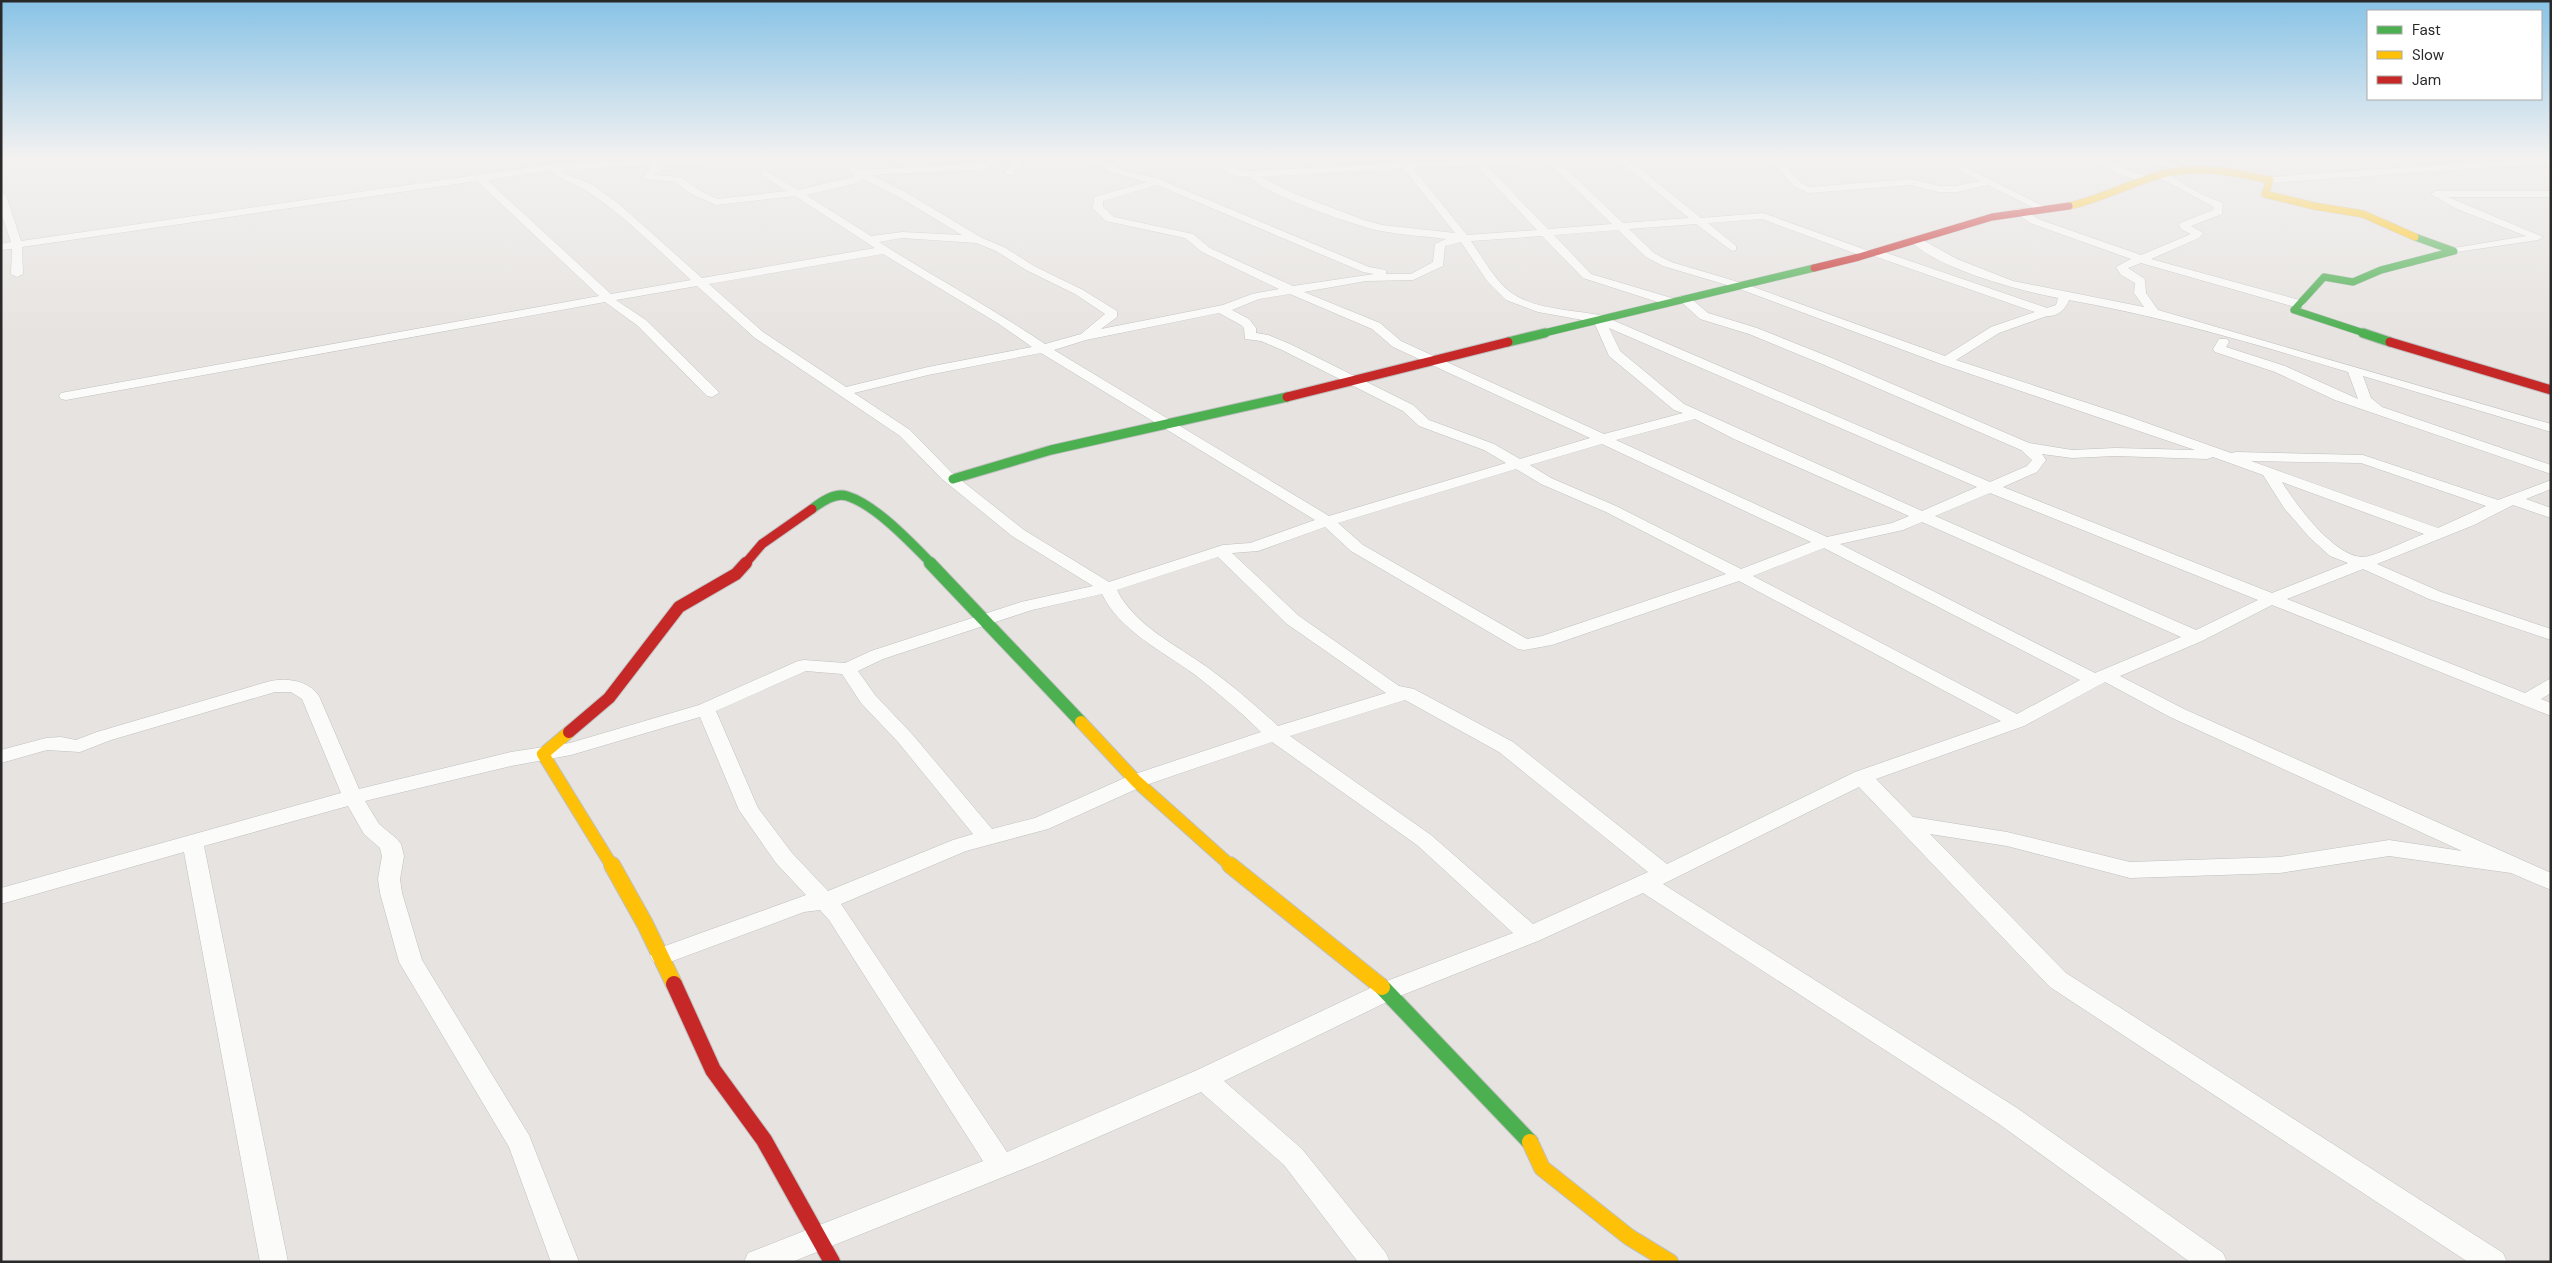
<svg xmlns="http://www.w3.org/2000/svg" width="2552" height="1263" viewBox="0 0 2552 1263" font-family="'DM Sans',sans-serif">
	<rect width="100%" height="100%" fill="#e6e3e0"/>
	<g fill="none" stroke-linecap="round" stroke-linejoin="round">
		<defs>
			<g id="street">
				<path d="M651 159H713L708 162 665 164 655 175 681 177 699 190 717 199 787 191 762 175V171L765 170 798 190 853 177 854 174 847 169 848 159H858L857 168 861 170 983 163 987 159H997L986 169 871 175 907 193 982 238 1004 247 1034 266 1083 290 1117 311V317L1101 329 1223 305 1252 294 1279 289 1202 252 1185 238 1106 221 1093 208 1094 197 1147 182 1110 172 1087 159H1099L1125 171 1156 178 1369 267 1386 270V274H1411L1433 262 1435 244 1446 239C1424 236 1402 235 1381 231 1359 227 1261 193 1251 177L1229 175 1221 164 1223 159H1233L1231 164 1235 170 1254 171 1398 163 1395 159H1405L1408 162 1522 159 1517 162 1485 164 1548 229 1612 224 1545 159H1556L1623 223 1689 218 1617 159H1628L1701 218 1763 213 1869 251 1878 250 2047 308 2056 305 2058 298C2021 291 1934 268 1910 240L1915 237 1919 238 1957 259 2013 281 2144 307 2134 293 2135 283 2121 275 2116 267 2131 259 2030 223 2017 213V209H2025L2038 219 2141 255 2191 234 2181 229 2179 225 2180 223 2213 210 2214 207 2160 178 2158 176 2162 172H2168L2169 175 2201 194 2223 203 2222 214 2191 226 2203 233 2199 238 2151 259 2303 301 2305 304 2303 307H2295L2141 263 2128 268 2145 279 2146 293 2158 310 2551 424V432L2363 376 2371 398 2382 407 2551 465V474L2335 400 2275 372 2215 352 2213 349 2219 339H2227L2229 342 2226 347 2285 366 2358 399 2348 372C2256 344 2164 317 2069 300 2066 309 2057 317 2047 316L1999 333 1956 360 2127 416 2231 453 2236 452 2363 455 2498 500 2551 480V489L2526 499 2551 508V518L2513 505 2474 525 2377 564 2441 592 2551 629V640L2429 599 2363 569 2287 599 2525 693 2551 678V693L2541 699 2551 703V716L2272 605 2202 641 2120 676 2184 709 2551 873V890L2511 873 2389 856 2280 873 2130 878 2007 846 1930 834 2066 973 2503 1253 2507 1262H2468L2050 987 1859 787 1663 884 2017 1108 2223 1253 2227 1262H2190L1999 1124 1643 893 1538 941 1395 998 1224 1081 1302 1149 1386 1253 1390 1262H1358L1284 1165 1201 1092 1043 1161 792 1262H744L748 1253 983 1161 829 920 820 910 804 912 662 965 654 962 650 956 654 950 806 895 776 863 739 810 700 717 571 755 511 766 365 801 379 824 397 839 401 844 404 856 400 879 402 893 422 960 529 1135 579 1262H551L509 1147 399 962 380 893 378 879 382 856 380 848 364 834 348 806 204 846 288 1262H260L184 852 1 904V888L341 793 302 699 291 692H275L111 740 80 752 47 750 1 763V750L46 738 61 737 76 740 97 732 267 682C285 677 308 680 319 696L359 789 511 752 570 743 699 705 798 661 804 660 845 663 871 651 1021 602 1093 586 1012 536 942 479 900 436 755 338 697 286 616 300 646 320 717 390 719 393 712 397 707 396 638 326 605 302 66 400 61 399 59 396 61 393 66 392 599 296 477 181 22 247 23 274 17 277 11 274 12 249 1 250V244L11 242 1 212V192L6 195 21 241 554 164ZM1475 164 1537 230 1467 235 1413 168ZM652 165 644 177 646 179 675 182 691 194 716 205 795 196 875 248 702 278 619 204 591 184 563 173 561 170ZM1403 168 1455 233 1382 225 1364 220 1293 193 1261 177ZM552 170C560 181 584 187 597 198 631 222 660 252 691 280L611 294 487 180ZM863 179 899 197 962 235 902 232 871 236 806 195 854 184ZM1157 185 1363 272 1374 274 1293 286 1210 248 1193 234 1114 217 1103 207V201ZM1762 219 1862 256 1871 255 2035 312 1991 327 1945 356 1745 284 1671 262 1654 253 1629 229 1696 224 1732 251 1736 250V246L1708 223ZM1618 230 1646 257 1663 266 1737 288 1941 364 2195 450 2115 448 2072 450 2029 443 1832 358 1757 328 1708 313 1688 296H1680L1678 299 1700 319 1749 334 1822 364 2021 450 2032 460 2027 466 1990 482 1603 316C1573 309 1535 311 1509 291 1493 278 1483 258 1471 241L1542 236 1583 278 1667 305H1675V299L1591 274 1554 235ZM902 238 976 243 996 251 1026 270 1075 294 1105 314 1081 334 1045 344C992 308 934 277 879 242ZM1461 242 1487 281 1506 300 1538 312 1594 322 1609 356 1674 410 1683 413 1604 434 1401 341 1380 323 1304 292 1366 281 1413 280 1443 266 1445 246ZM883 254 999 324 1032 347 928 367 846 387 763 332 709 284ZM1290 294 1372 329 1393 347 1590 438 1520 459 1494 444 1429 420 1413 405 1290 344 1268 335 1256 333V328L1249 319 1232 310 1259 299ZM1219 313 1241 325 1244 328 1245 339 1261 341 1282 350 1403 411 1419 426 1484 450 1506 463 1329 516 1054 350 1086 340ZM1609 328 1977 487 1922 511 1684 404 1620 351ZM1041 353 1315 520 1250 543 1223 545 1109 582 1024 530 952 473 910 430 854 393 928 375ZM1695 419 1734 439 1909 516 1892 523 1827 537 1616 440ZM1602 444 1811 542 1741 569 1616 506 1551 478 1530 465ZM2042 454 2072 458 2115 456 2207 459 2213 457 2263 475 2284 508 2309 537 2330 556 2348 563 2272 593 2003 487 2037 472 2046 460ZM2251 461 2361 463 2486 506 2438 528ZM1516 469 1541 484 1606 512 1726 574 1542 636 1527 639 1363 545 1338 523ZM2282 482 2424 534C2412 538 2372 558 2362 557 2334 556 2296 505 2282 482ZM1990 493 2258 600 2196 630 1935 516ZM1922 522 2181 637 2095 673 1840 544 1903 530ZM1325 527 1351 551 1518 649 1524 650 1552 645 1739 581 2001 721 1855 772 1667 864 1513 742 1414 689 1399 686 1299 616 1232 553 1258 551ZM1824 548 2080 680 2017 714 1753 576ZM1218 557 1287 624 1386 693 1278 726C1255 705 1232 685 1207 667 1176 645 1134 625 1117 590ZM1102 594C1119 630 1162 651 1194 674 1217 692 1240 711 1261 732L1129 776 1035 818 992 829 912 734 875 695 858 671 883 659 1032 610ZM806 671 842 674 861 703 898 742 973 834 953 840 828 891 792 853 758 808 716 711ZM2105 682 2170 717 2462 851 2389 840 2280 857 2130 862 2007 832 1913 817 1876 779 2024 726ZM1405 700 1499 752 1648 872 1533 924 1431 835 1290 736ZM1272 742 1417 845 1513 933 1379 984 1195 1071 1007 1152 841 904 966 851 1048 829 1143 786Z"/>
				<path d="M1013 159H1023L1013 175H1007L1005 173Z"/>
				<path d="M1770 159H1780L1801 183 1810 187 1910 179 1939 186H1957L1980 181 1960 171V167L1963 166 2051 210 2042 212 1988 185 1957 192H1939L1910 185 1809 193 1795 187Z"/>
				<path d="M2087 159H2101L2153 179 2148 182 2130 178Z"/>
				<path d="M2146 159H2161L2186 169 2178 171Z"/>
				<path d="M2523 159H2551V163L2270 183 2265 180 2270 177Z"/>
				<path d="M2436 191H2551V197H2448L2543 237 2538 240 2450 253V249L2454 248 2526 236 2457 209 2431 194Z"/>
			</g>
			<g id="fast-far3">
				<path d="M1540 334 1814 268"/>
				<path d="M2367 334 2294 310 2324 277 2353 282 2381 270 2454 251 2415 237"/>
			</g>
			<g id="fast-far2">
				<path d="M2363 333 2390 342"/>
				<path d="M1508 342 1545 333"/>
				<path d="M953 479 1051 450 1287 397"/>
				<path d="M812 509C821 502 835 492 847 496 876 505 911 543 932 564"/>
			</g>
			<path id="fast-far1" d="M930 563 1081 722"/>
			<path id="fast" d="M1382 987 1530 1142"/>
			<path id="slow-far2" d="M2069 206C2103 199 2133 181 2167 173 2201 165 2237 173 2270 180L2265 194 2314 206 2363 214 2415 237"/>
			<g id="slow-far1">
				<path d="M1081 722 1136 781 1231 866"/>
				<path d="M569 732 543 754 612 866"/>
			</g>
			<g id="slow">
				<path d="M612 865 645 924 674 984"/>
				<path d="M1230 865 1382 987"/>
				<path d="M1530 1142 1542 1168 1629 1237 1670 1262"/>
			</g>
			<path id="jam-far3" d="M1814 268 1859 257 1992 217 2069 206"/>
			<g id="jam-far2">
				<path d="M2390 342 2551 390"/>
				<path d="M1287 397 1508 342"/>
				<path d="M745 564 762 544 812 509"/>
			</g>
			<path id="jam-far1" d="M569 732 609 698 679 607 736 574 746 563"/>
			<path id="jam" d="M674 984 713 1070 764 1140 832 1262"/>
		</defs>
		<use href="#street" stroke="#c0c0c0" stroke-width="1"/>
		<use href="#fast-far3" stroke="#c0c0c0" stroke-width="8"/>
		<use href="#fast-far2" stroke="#c0c0c0" stroke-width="11"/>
		<use href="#fast-far1" stroke="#c0c0c0" stroke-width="14"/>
		<use href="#fast" stroke="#c0c0c0" stroke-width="18"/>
		<use href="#slow-far2" stroke="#c0c0c0" stroke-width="8"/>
		<use href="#slow-far1" stroke="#c0c0c0" stroke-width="14"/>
		<use href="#slow" stroke="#c0c0c0" stroke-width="18"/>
		<use href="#jam-far3" stroke="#c0c0c0" stroke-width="8"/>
		<use href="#jam-far2" stroke="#c0c0c0" stroke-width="11"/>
		<use href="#jam-far1" stroke="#c0c0c0" stroke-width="14"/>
		<use href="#jam" stroke="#c0c0c0" stroke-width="18"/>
		<use href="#street" fill="#fbfbfa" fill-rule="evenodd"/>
		<use href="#fast-far3" stroke="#4caf50" stroke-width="7"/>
		<use href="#fast-far2" stroke="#4caf50" stroke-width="9"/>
		<use href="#fast-far1" stroke="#4caf50" stroke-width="12"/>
		<use href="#fast" stroke="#4caf50" stroke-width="16"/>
		<use href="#slow-far2" stroke="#ffc107" stroke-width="7"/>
		<use href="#slow-far1" stroke="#ffc107" stroke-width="12"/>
		<use href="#slow" stroke="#ffc107" stroke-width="16"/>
		<use href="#jam-far3" stroke="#c62828" stroke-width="7"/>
		<use href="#jam-far2" stroke="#c62828" stroke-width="9"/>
		<use href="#jam-far1" stroke="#c62828" stroke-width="12"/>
		<use href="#jam" stroke="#c62828" stroke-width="16"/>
	</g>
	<linearGradient id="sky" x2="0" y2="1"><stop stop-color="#88c3e6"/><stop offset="0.47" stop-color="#f4f2f1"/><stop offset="1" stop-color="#f4f2f1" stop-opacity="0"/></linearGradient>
	<rect width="2552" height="336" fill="url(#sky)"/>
	<rect width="2552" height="1263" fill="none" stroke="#292929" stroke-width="5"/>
	<rect x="2367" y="10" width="175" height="90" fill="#ffffff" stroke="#a9a9a9"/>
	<rect x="2377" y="26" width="25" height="8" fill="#4caf50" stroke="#a9a9a9"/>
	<text x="2412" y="35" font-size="15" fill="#292929">Fast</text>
	<rect x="2377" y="51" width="25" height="8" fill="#ffc107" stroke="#a9a9a9"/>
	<text x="2412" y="60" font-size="15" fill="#292929">Slow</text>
	<rect x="2377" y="76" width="25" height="8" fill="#c62828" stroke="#a9a9a9"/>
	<text x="2412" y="85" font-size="15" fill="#292929">Jam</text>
</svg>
